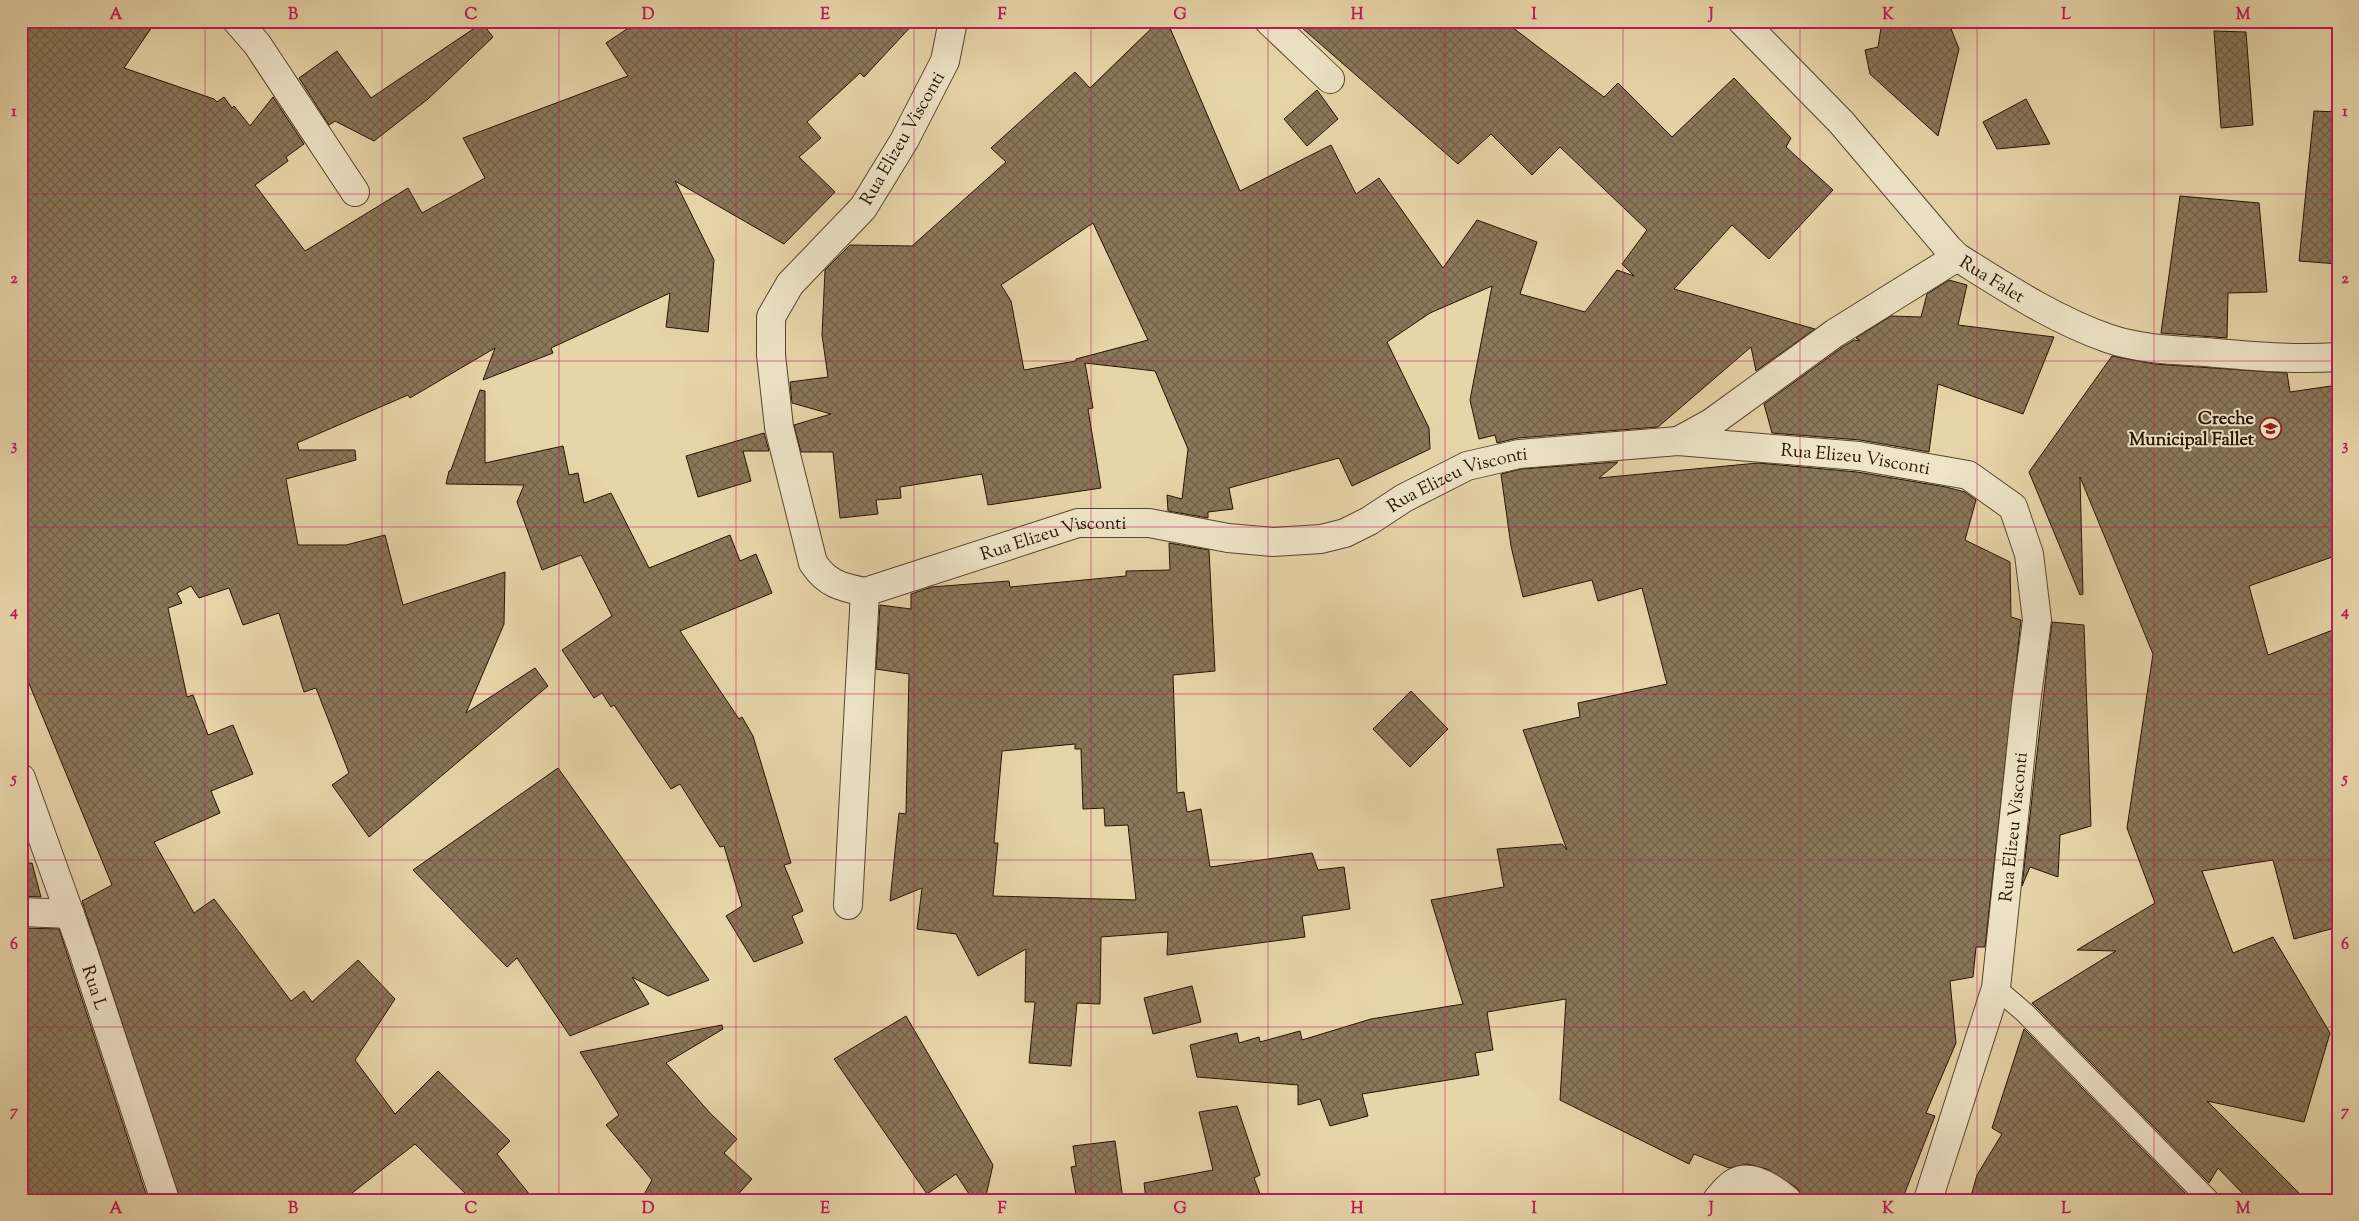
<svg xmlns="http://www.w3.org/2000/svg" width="2359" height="1221" viewBox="0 0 2359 1221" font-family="'Sorts Mill Goudy',serif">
	<defs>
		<pattern id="building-cross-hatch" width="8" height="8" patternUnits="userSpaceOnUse" patternTransform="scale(1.25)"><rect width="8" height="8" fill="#8a785a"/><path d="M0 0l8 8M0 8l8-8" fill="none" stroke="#716148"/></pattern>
	</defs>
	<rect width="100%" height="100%" fill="#e7d5aa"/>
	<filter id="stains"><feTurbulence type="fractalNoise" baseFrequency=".004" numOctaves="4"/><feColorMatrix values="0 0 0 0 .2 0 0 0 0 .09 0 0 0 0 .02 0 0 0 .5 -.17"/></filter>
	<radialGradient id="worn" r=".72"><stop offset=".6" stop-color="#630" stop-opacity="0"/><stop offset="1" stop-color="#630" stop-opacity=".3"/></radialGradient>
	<g fill="url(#building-cross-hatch)" stroke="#261304" fill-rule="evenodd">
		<path d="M21 21H156L124 68 214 99 217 102 224 97 232 108 234 106 250 126 273 97 304 144 286 157 288 161 255 185 305 251 408 188 422 213 485 178 463 138 628 76 606 43 639 21H916L864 77 860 73 807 122 821 138 799 157 835 192 784 244 675 181 714 260 708 332 666 327 670 293 551 348 553 353 483 380 495 348 410 398 408 395 297 443 299 450H355L356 460 286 479 298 545H346L385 535 403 605 505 572 504 624 466 713 535 668 548 686 369 837 332 785 349 773 316 688 304 692 279 613 243 625 229 588 199 598 191 586 177 593 182 603 168 608 187 697 193 695 208 735 233 725 253 774 211 791 220 813 154 842 194 913 214 899 291 1001 304 991 312 1002 358 960 395 999 355 1060 395 1114 438 1071 510 1141 497 1154 534 1200H472L415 1144 343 1200H180L82 901 112 885 21 664Z"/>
		<path d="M1159 21H1167L1240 191 1331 145 1356 194 1379 178 1443 268 1477 220 1537 242 1520 294 1585 312 1617 270 1634 276 1622 264 1647 230 1560 147 1532 175 1491 134 1458 164 1294 21H1504L1604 97 1618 83 1672 137 1734 78 1791 138 1786 147 1833 190 1769 259 1732 225 1674 289 1815 329 1756 371 1751 347 1658 427 1518 438 1497 443 1495 435 1479 439 1470 400 1492 286 1430 313 1387 342 1429 428 1430 449 1352 486 1339 458 1229 488 1233 509 1208 512V518L1168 511 1167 495 1182 499 1188 449 1155 371 1085 363 1093 408 1088 409 1101 488 988 505 982 474 900 487 901 498 876 500 878 514 840 518 833 452H801L794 425 831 414 792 403 790 382 828 377 822 335 825 270 850 245 912 246 1006 162 991 148 1075 72 1090 88ZM1093 223 1148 340 1076 359V361L1024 370 1011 301 1001 285Z"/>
		<path d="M1882 21H1948L1959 49 1938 136 1870 74 1865 50 1878 47Z"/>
		<path d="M482 23 493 37 428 99 374 141 335 121 329 125 299 78 337 51 371 98Z"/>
		<path d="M2214 31 2246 32 2253 125 2221 128Z"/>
		<path d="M1317 90 1338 119 1307 146 1284 119Z"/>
		<path d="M2026 99 2050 144 1997 149 1983 122Z"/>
		<path d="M2314 111 2338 112V264L2299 261Z"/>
		<path d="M2180 196 2259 203 2267 292 2228 293 2227 338 2161 333Z"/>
		<path d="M1949 280 1967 285 1958 325 2054 337 2023 414 1938 384 1929 452 1860 440 1772 433 1764 404 1844 346 1854 340 1860 341 1856 338 1891 316 1921 317 1927 294Z"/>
		<path d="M2112 356 2154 364 2287 373 2290 392 2338 385V555L2249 586 2268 655 2338 628V927L2294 939 2273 860 2202 871 2233 953 2273 937 2330 1033 2304 1122 2207 1101 2306 1200H2249L2218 1168 2209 1183 2032 1003 2116 951 2077 950 2155 903 2127 828 2153 654 2080 477 2083 594 2080 595 2029 472Z"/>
		<path d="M480 390 485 391V463L563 446 569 475 578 473 584 503 611 493 649 568 730 535 740 561 756 554 772 593 680 631 739 719 742 717 753 736 791 863 784 865 803 911 792 916 803 943 754 962 726 916 742 906 724 846 720 847 680 784 671 789 614 705 611 707 602 693 594 698 562 650 612 616 581 555 542 570 517 502 524 485 446 484 449 471 451 470Z"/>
		<path d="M764 433 769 451H743L751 481 698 497 686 456Z"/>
		<path d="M1618 462 1599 478 1758 463 1857 472 1946 487 1965 492 1976 500 1965 540 2010 562 2011 617 2021 620 1985 947H1976L1973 977 1950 981 1956 1043 1926 1113 1935 1116 1902 1200H1805L1802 1198 1797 1188 1767 1169 1747 1164 1729 1168 1694 1154 1689 1164 1560 1100 1566 999 1487 1012 1493 1050 1475 1053 1479 1075 1362 1094 1368 1116 1330 1126 1320 1099 1298 1105V1085L1197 1077 1190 1045 1237 1033 1239 1043 1259 1037 1260 1042 1300 1031 1302 1040 1371 1019 1463 1004 1431 900 1504 887 1497 849 1562 844 1567 850 1523 730 1580 717 1578 703 1667 684 1642 588 1598 601 1592 580 1523 597 1511 546 1501 474 1521 469Z"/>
		<path d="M1169 543 1209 550 1215 671 1173 675 1177 793 1184 792 1187 812 1201 809 1210 867 1312 853 1318 870 1344 867 1350 909 1302 916 1305 937 1167 955 1168 932 1101 937 1100 1004 1077 1003 1071 1066 1029 1063 1035 1002H1025L1026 949 978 976 956 934 917 929 922 888 890 901 899 813 906 814 909 674 876 669 880 605 911 609V594L931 587 1009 581 1010 587 1126 576V571L1170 570ZM1075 744V749H1081L1083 809 1104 808 1105 826 1128 825 1136 900 993 896 998 843H994L1002 751Z"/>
		<path d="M2052 622 2084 625 2091 826 2060 835 2058 877 2030 867 2022 886Z"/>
		<path d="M1411 691 1448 729 1410 767 1373 729Z"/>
		<path d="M558 768 709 980 668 996 632 977 649 1004 570 1036 517 958 507 967 413 870Z"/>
		<path d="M32 863 41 897 21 896V864Z"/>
		<path d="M21 928 59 929 148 1200H21Z"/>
		<path d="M1192 986 1201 1022 1153 1034 1144 998Z"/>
		<path d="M906 1016 993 1165 985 1200H973L956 1174 927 1194 834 1059Z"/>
		<path d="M722 1025 723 1029 666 1063 710 1113 737 1139 724 1153 752 1179 733 1200H641L652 1180 606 1125 619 1115 580 1052Z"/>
		<path d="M2024 1029 2192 1200H1970L1977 1175 2002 1134 1992 1128Z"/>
		<path d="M1237 1106 1260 1175 1254 1178 1260 1194 1242 1200H1146L1144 1183 1213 1170 1199 1112Z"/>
		<path d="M1115 1141 1123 1200H1077L1071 1167 1076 1166 1073 1146Z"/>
	</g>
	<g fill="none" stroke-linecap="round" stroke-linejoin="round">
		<defs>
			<path id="lane" d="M1996 988 2024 1012 2209 1200"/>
			<g id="street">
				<path d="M237 21 257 44 355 192"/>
				<path id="s1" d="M953 21 945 61 904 141 863 208 790 284 771 317V355L779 427 813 563C827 584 841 587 865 592L1078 523H1149L1228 538 1273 542 1321 539 1345 533 1369 521 1404 498 1467 466 1519 454 1678 441 1859 456 1968 475 2013 507 2029 554 2037 620 2026 703 1996 988 1928 1200"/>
				<path d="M1269 21 1330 79"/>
				<path id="s2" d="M1742 21 1841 122 1948 248 1957 257C2005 287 2053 319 2107 338 2138 349 2172 350 2205 352 2250 356 2293 360 2338 357"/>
				<path d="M1678 441 1711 423 1835 333 1957 257"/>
				<path id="s3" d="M21 778 83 951 165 1200"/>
				<path d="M848 905 865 592"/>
				<path d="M21 912 70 914"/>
				<path d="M1717 1200C1722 1194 1727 1187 1734 1183 1751 1173 1774 1189 1787 1200"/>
			</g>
		</defs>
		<use href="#lane" stroke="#56442e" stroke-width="22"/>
		<use href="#street" stroke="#56442e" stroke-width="30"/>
		<use href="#lane" stroke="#efe4c8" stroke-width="20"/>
		<use href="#street" stroke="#efe4c8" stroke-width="28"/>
	</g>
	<path fill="none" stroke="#c2185b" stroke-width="1" stroke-opacity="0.55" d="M205 21V1200M382 21V1200M559 21V1200M736 21V1200M914 21V1200M1091 21V1200M1268 21V1200M1445 21V1200M1623 21V1200M1800 21V1200M1977 21V1200M2154 21V1200M21 194H2338M21 361H2338M21 527H2338M21 694H2338M21 860H2338M21 1027H2338"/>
	<defs>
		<symbol id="school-ring" viewBox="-11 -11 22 22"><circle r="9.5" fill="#efe4c8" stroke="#8f2418" stroke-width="1.5"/><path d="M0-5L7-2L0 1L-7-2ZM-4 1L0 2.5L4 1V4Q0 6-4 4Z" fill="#8f2418"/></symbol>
	</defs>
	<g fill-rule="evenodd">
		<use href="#school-ring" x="2258" y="416" width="25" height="25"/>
	</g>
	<g text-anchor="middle" stroke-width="4" stroke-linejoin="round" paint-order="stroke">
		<g font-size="18" fill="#261304" stroke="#efe4c8">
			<text transform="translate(902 138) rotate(-60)" y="6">Rua Elizeu Visconti</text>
			<text dy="6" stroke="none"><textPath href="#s2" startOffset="361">Rua Falet</textPath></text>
			<text dy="6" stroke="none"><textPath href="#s1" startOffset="1689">Rua Elizeu Visconti</textPath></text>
			<text dy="6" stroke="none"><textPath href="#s1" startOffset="1284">Rua Elizeu Visconti</textPath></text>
			<text dy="6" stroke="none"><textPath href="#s1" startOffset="862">Rua Elizeu Visconti</textPath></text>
			<text transform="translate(2013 827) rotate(-84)" y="6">Rua Elizeu Visconti</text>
			<text dy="6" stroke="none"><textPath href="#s3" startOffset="222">Rua L</textPath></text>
		</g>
		<g font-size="18" font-weight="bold" fill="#261304" stroke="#efe4c8" text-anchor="end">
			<text x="2254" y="424">Creche<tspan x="2254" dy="21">Municipal Fallet</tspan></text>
		</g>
	</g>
	<rect width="2359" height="1221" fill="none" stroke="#e7d5aa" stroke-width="55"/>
	<rect x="28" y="28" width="2304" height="1166" fill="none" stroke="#c2185b" stroke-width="2"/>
	<g font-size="16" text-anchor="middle" font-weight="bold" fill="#c2185b">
		<text x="116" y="19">A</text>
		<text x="293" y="19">B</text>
		<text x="471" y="19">C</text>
		<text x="648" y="19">D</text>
		<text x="825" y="19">E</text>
		<text x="1002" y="19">F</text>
		<text x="1180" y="19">G</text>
		<text x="1357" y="19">H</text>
		<text x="1534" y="19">I</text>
		<text x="1711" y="19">J</text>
		<text x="1888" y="19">K</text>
		<text x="2066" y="19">L</text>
		<text x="2243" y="19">M</text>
		<text x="14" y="116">1</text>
		<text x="2345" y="116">1</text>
		<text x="14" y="283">2</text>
		<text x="2345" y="283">2</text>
		<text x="14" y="450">3</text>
		<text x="2345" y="450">3</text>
		<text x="14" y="616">4</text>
		<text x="2345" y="616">4</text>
		<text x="14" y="783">5</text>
		<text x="2345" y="783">5</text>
		<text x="14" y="949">6</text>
		<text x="2345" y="949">6</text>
		<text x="14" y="1116">7</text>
		<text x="2345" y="1116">7</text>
		<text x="116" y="1213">A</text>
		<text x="293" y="1213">B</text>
		<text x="471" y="1213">C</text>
		<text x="648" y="1213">D</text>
		<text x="825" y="1213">E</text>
		<text x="1002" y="1213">F</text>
		<text x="1180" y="1213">G</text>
		<text x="1357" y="1213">H</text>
		<text x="1534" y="1213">I</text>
		<text x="1711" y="1213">J</text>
		<text x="1888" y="1213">K</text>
		<text x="2066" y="1213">L</text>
		<text x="2243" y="1213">M</text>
	</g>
	<rect width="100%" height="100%" filter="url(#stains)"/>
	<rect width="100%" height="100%" fill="url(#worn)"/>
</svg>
